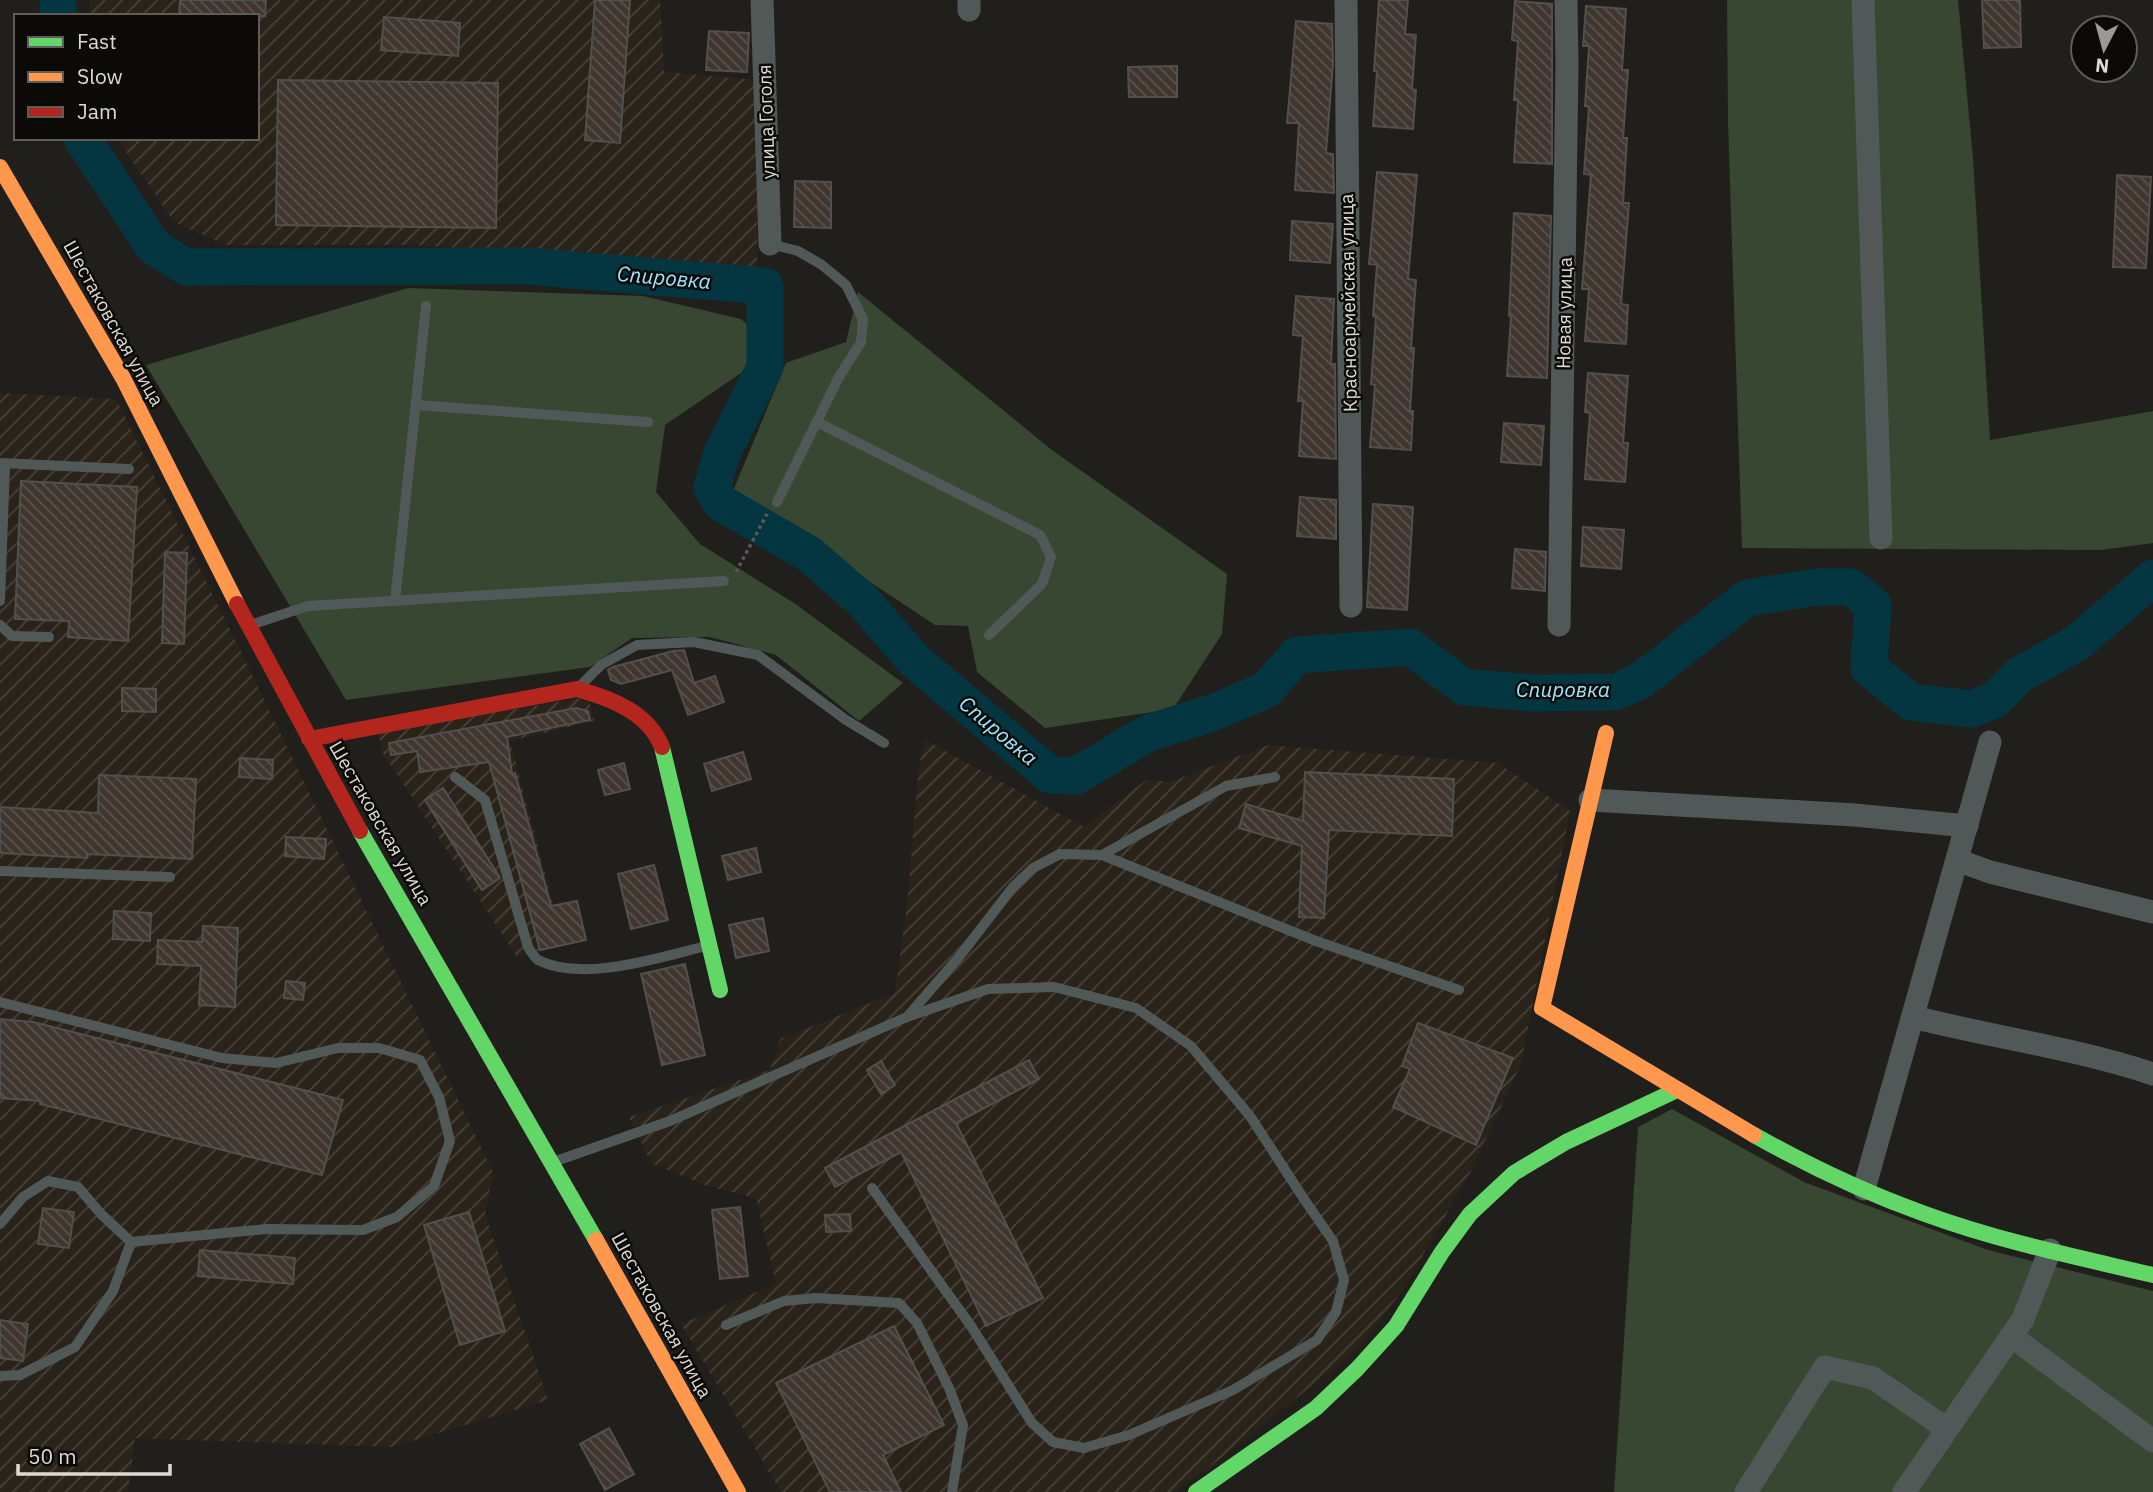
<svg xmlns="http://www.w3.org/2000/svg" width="2153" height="1492" viewBox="0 0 2153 1492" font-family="'IBM Plex Sans',sans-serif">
	<defs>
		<pattern id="industrial-furrows" width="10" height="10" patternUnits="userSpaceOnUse" patternTransform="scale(1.75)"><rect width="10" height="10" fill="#2a2319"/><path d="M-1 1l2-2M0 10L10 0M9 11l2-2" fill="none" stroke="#48423a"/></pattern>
		<pattern id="building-back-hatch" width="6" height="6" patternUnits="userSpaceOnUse" patternTransform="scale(1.75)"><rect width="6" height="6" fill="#3f372f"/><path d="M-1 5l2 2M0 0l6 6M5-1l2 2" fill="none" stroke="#5a534c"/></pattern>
	</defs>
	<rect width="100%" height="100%" fill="#211f1c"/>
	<g fill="url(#industrial-furrows)">
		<path d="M89 0H660L664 72 758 80 757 269 415 245H225L174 222 126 152 121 138H257V16H90Z"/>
		<path d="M0 393 116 399 240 650 493 1172 485 1214 548 1400 392 1447 135 1438 128 1492H0Z"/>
		<path d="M588 697 594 721 510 741 564 945 517 957 382 752 378 732Z"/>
		<path d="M925 740 1084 827 1146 780 1170 782 1268 745 1498 763 1570 811 1521 1064 1471 1171 1404 1288 1358 1349 1206 1470 1174 1492H781L681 1324 776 1284 756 1198 705 1185 651 1163 629 1117 770 1070 780 1039 895 993 907 905 919 765Z"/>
	</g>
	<g fill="#374732">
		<path d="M1727 0H1958L1973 158 1990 440 2153 411V543L2101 550 1742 548 1728 122Z"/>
		<path d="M408 288 643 296 741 319 760 336 757 362 665 425 656 492 700 544 794 603 903 683 859 721 776 655 710 637 632 638 590 667 346 700 146 365Z"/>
		<path d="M858 292 1052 450 1227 574 1222 634 1173 709 1045 728 977 672 968 626 935 625 733 491 786 363 846 342Z"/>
		<path d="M1672 1109 1804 1182 1988 1250 2153 1291V1492H1614L1638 1127Z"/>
	</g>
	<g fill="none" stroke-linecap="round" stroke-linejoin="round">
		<g stroke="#033641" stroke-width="37">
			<path d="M58 0V16"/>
			<path d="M82 138 153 246 186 267 526 266 765 286V367L721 456 712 487 721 503 809 554 862 600 915 661 1050 775 1076 776 1148 733 1212 713 1266 690 1297 655 1410 647 1464 687 1534 693 1616 692 1640 681 1747 598 1817 587H1851L1873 605 1869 668 1911 702 1971 709 1995 700 2019 675 2077 643 2153 578"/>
		</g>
	</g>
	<g fill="url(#building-back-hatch)" stroke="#524f4c" stroke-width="2">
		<path d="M180 0H266L265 16H179Z"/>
		<path d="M595 0H630L620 143 585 140Z"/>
		<path d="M1379 0H1408L1405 34 1416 35 1412 89 1416 90 1413 129 1373 126 1377 71H1374Z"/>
		<path d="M1982 0H2020L2021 47 1984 48Z"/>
		<path d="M1515 1 1552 4V164L1514 162 1518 100H1514L1518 41 1512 40Z"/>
		<path d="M1586 6 1626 9 1622 70H1628L1623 138H1627L1623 203H1629L1621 304 1628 305 1626 344 1585 341 1589 289H1582L1591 175 1584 174 1589 107 1585 106 1589 46H1583Z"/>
		<path d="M384 17 460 23 458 56 381 50Z"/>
		<path d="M1296 21 1332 24 1333 63 1326 153 1333 154 1334 193 1295 190 1299 123H1287Z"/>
		<path d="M709 31 749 33 747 72 706 70Z"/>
		<path d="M1177 66V97H1129L1128 67Z"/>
		<path d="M278 80 498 83 496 228 276 225Z"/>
		<path d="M1377 172 1417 175 1408 279 1416 280 1411 348H1414L1410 411H1413L1411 450 1370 447 1375 385 1371 384 1376 317 1373 316 1377 265 1369 264Z"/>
		<path d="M2117 175 2151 177 2146 268 2113 267Z"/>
		<path d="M795 181 831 182V228L794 227Z"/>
		<path d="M1514 213 1551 216 1547 378 1507 376 1511 317 1509 316Z"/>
		<path d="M1292 221 1333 224 1330 263 1290 260Z"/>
		<path d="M1296 296 1334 299 1331 364H1335L1336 459 1299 456 1303 401H1298L1303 336 1293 335Z"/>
		<path d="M1588 373 1628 376 1623 443H1628L1625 482 1585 479 1590 413 1585 412Z"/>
		<path d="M1504 423 1544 426 1541 465 1501 462Z"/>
		<path d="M21 481 137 487 128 641 68 637 69 621 15 619Z"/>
		<path d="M1300 497 1336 500V539L1297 536Z"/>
		<path d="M1373 504 1413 507 1407 610 1367 607Z"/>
		<path d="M1583 527 1624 530 1621 569 1581 566Z"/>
		<path d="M1515 549 1546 552 1545 591 1512 588Z"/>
		<path d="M165 552 187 553 184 644 162 643Z"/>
		<path d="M684 650 694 683 715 676 724 702 688 715 672 670 621 684 611 680 608 670 613 667 673 651Z"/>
		<path d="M122 688 156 689V712L122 711Z"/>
		<path d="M576 708 588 711 590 720 507 737 512 774 515 773 551 906 577 901 586 940 540 950 489 762 420 772 417 751 391 755 389 743Z"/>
		<path d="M743 752 751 779 712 791 704 764Z"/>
		<path d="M240 758 273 760 272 779 239 777Z"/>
		<path d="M624 763 630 789 605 795 598 770Z"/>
		<path d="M1305 772 1454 779 1452 836 1329 830 1324 918 1299 917 1302 846 1239 828 1246 804 1303 821Z"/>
		<path d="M99 775 196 779 192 859 87 854V858L0 853V807L98 813Z"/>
		<path d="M443 788 499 876 500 878 482 890 425 800Z"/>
		<path d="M286 837 326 839 324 859 285 856Z"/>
		<path d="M756 848 761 872 728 880 722 856Z"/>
		<path d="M654 865 668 920 631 929 618 874Z"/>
		<path d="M114 911 151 913 150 941 113 939Z"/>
		<path d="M763 918 769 951 736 958 729 925Z"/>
		<path d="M203 926 238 928 235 1007 199 1005 201 966 157 964 158 940 202 942Z"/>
		<path d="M685 964 705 1055 662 1065 641 974Z"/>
		<path d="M286 981 305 983 303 1000 284 998Z"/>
		<path d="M0 1019 33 1022 343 1100 322 1175 40 1104V1101L0 1098Z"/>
		<path d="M1418 1023 1513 1058 1476 1145 1393 1107 1410 1069 1402 1066Z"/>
		<path d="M1029 1060 1039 1079 956 1123 1043 1298 986 1326 901 1152 835 1187 825 1168Z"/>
		<path d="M881 1061 895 1085 881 1094 867 1070Z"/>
		<path d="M740 1207 748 1276 720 1279 712 1210Z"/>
		<path d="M43 1208 74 1212 69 1248 38 1244Z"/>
		<path d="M469 1212 505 1331 460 1345 424 1225Z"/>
		<path d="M850 1214 851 1231 826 1232 825 1215Z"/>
		<path d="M200 1250 295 1258 293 1284 198 1276Z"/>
		<path d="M0 1320 28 1324 23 1361 0 1358Z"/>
		<path d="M894 1326 944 1425 883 1455 901 1492H830L776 1383Z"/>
		<path d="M609 1428 634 1474 605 1490 580 1444Z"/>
	</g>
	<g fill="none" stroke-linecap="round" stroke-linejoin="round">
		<path stroke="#565958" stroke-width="3.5" stroke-dasharray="3.5 3.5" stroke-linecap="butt" d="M736 572 767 514"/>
		<g stroke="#515958" stroke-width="10">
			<path d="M770 244 798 251 822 265 846 285 863 319 861 342 839 377 777 502"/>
			<path d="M416 405 648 422"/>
			<path d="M817 422 1040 535 1051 557 1042 584 989 635"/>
			<path d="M0 463 129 469"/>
			<path d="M0 601 5 464"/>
			<path d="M395 601 426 306"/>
			<path d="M0 625 12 636 49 637"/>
			<path d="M250 625 308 606 724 581"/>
			<path d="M581 685 601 665 637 645 694 642 758 655 846 720 884 743"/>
			<path d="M455 777 485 800 528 947C531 952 534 957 538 960 583 983 660 957 706 946"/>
			<path d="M1102 855 1226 786 1275 777"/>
			<path d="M0 871 170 877"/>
			<path d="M0 1002 222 1058 276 1063 338 1048H379L420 1060 439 1097 450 1141 434 1186 397 1217 363 1230 266 1229 131 1242 101 1214 78 1187 48 1181 23 1197 0 1224"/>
			<path d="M556 1161 670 1121 907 1017 959 957 1013 887 1033 868 1060 854 1102 855 1316 941 1459 990"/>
			<path d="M872 1188 971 1326 1032 1423 1053 1442 1084 1448 1129 1435 1233 1390 1317 1340 1336 1312 1344 1280 1333 1241 1304 1199 1250 1116 1191 1046 1136 1008 1054 987 988 989 907 1017"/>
			<path d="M726 1325 784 1301 816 1298 899 1303 917 1323 949 1388 963 1425 952 1492"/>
			<path d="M0 1376 20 1375 75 1347 113 1291 131 1242"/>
		</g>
		<g stroke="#515958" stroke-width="23">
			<path d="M762 0 770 244"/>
			<path d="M1346 0 1351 606"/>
			<path d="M1863 0 1881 538"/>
			<path d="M969 10V0"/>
			<path d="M1559 625 1567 64 1566 0"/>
			<path d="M1590 800 1855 815 1967 826"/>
			<path d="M1957 860 1990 872 2153 912"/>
			<path d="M1913 1017C1992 1037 2075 1048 2153 1074"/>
			<path d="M1864 1189 1990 742"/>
			<path d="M2011 1336 2153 1441"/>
			<path d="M1746 1492 1825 1367 1873 1378 1947 1429"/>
			<path d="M1904 1492 2023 1319 2050 1250"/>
		</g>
		<g stroke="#63d668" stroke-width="16">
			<path d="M662 747 720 990"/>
			<path d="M360 831 596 1240"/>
			<path d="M1754 1135C1809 1166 1866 1193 1925 1214 1999 1241 2076 1257 2153 1275"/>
			<path d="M1196 1492 1316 1408 1357 1369 1396 1326 1442 1252 1470 1214 1514 1173 1566 1142 1677 1090"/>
		</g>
		<g stroke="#ff974d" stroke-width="16">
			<path d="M0 167 123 378 237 604"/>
			<path d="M1606 733 1542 1008 1754 1135"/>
			<path d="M596 1240 738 1492"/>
		</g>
		<g stroke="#b3261e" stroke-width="16">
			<path d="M237 604 360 831"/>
			<path d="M309 739 577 689C610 698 648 712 662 747"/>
		</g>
	</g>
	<g text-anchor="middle" stroke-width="5" stroke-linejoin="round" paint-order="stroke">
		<g font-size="19" fill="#dcdad5" stroke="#0c0a07">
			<text transform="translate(766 122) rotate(-92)" y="7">улица Гоголя</text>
			<text transform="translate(1348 303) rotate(-91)" y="7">Красноармейская улица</text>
			<text transform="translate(1564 313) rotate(-89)" y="7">Новая улица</text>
			<text transform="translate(114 323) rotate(61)" y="7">Шестаковская улица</text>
			<text transform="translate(381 823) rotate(60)" y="7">Шестаковская улица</text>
			<text transform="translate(662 1315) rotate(61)" y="7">Шестаковская улица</text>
		</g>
		<g font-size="21" font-style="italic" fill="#9ce7ff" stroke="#0c0a07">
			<text transform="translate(664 278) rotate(5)" y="7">Спировка</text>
			<text x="1563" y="697">Спировка</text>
			<text transform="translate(998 731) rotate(40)" y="7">Спировка</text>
		</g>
	</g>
	<rect x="14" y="14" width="245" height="126" fill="#0c0a07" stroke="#5f5d59" stroke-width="2"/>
	<rect x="28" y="37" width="35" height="10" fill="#63d668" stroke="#5f5d59" stroke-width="2"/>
	<text x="77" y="49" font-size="21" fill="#dcdad5">Fast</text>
	<rect x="28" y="72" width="35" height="10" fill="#ff974d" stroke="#5f5d59" stroke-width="2"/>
	<text x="77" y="84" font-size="21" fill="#dcdad5">Slow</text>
	<rect x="28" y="107" width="35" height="10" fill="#b3261e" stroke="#5f5d59" stroke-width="2"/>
	<text x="77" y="119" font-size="21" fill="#dcdad5">Jam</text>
	<g transform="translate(2104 49) rotate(186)"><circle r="33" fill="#0c0a07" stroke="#5f5d59" stroke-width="2"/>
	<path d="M0-5L12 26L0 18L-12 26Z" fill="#9b9994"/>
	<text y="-10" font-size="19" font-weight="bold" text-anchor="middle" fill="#dcdad5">N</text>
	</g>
	<path d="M18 1464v10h152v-10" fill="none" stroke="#dcdad5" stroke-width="3.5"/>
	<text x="28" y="1464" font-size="21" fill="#dcdad5" stroke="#0c0a07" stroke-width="5" paint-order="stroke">50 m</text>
</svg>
